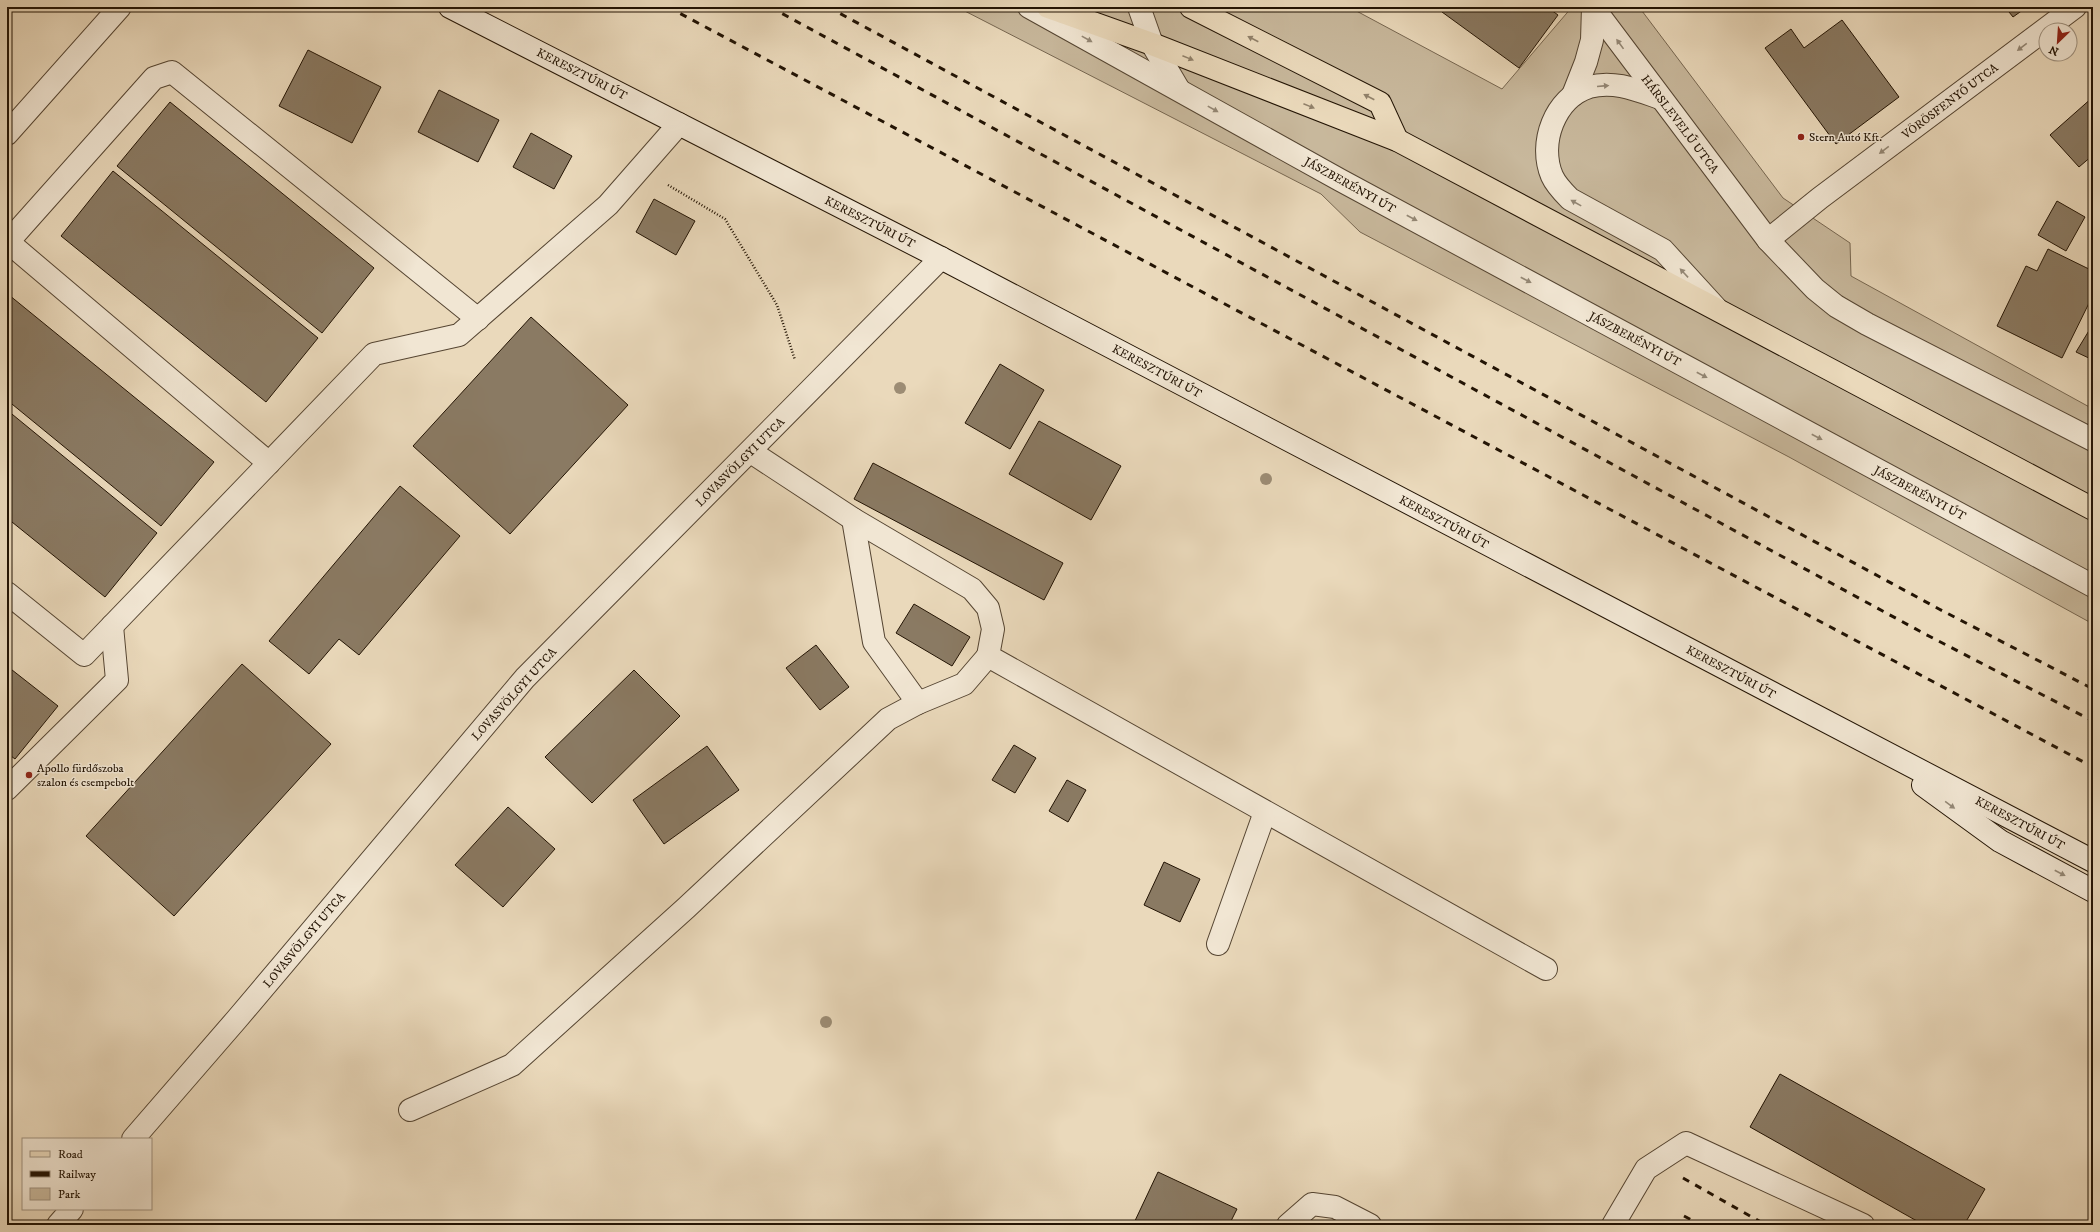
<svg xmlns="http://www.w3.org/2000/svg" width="2100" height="1232" viewBox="0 0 2100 1232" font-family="'IM FELL DW Pica',serif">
	<rect width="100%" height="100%" fill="#ead9bb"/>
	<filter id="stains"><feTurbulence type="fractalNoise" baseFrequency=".005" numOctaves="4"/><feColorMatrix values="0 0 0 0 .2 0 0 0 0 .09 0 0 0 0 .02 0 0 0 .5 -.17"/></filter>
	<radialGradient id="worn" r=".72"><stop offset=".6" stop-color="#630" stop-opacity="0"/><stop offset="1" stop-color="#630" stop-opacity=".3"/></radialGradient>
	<path fill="#c8b89c" stroke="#766650" d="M957 7H1349L1502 89 1572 7H1639L1783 198 1850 243 1851 276 2093 409V624L1789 457 1360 232 1321 194Z"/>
	<g fill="#8a7a63" stroke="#231404">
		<path d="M1446 7H1547L1558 15 1519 68 1442 12Z"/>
		<path d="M2005 7H2027L2013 17Z"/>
		<path d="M1842 20 1899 97 1836 144 1765 48 1791 29 1804 48Z"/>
		<path d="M308 50 381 87 352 143 279 106Z"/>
		<path d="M439 90 499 120 478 162 418 132Z"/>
		<path d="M2093 97V155L2079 167 2050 135Z"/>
		<path d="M170 102 374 268 322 333 117 166Z"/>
		<path d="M531 133 572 156 554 189 513 167Z"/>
		<path d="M113 171 318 338 266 402 61 236Z"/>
		<path d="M654 199 695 221 676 255 636 232Z"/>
		<path d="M2057 201 2085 217 2066 251 2038 235Z"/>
		<path d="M2048 249 2093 271V295L2062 358 1997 326 2026 266 2037 271Z"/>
		<path d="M9 295 214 462 161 526 7 400V298Z"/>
		<path d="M531 317 628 405 510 534 413 446Z"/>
		<path d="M2093 324V360L2076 352Z"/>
		<path d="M1000 364 1044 390 1010 449 965 423Z"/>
		<path d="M7 410 157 533 105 597 7 518Z"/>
		<path d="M1039 421 1121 466 1091 520 1009 474Z"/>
		<path d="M873 463 1063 563 1044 600 854 499Z"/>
		<path d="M400 486 460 536 359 655 339 639 309 674 269 641Z"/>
		<path d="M914 604 970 637 952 666 896 633Z"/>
		<path d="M816 645 849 687 820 710 786 668Z"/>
		<path d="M242 664 331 744 174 916 86 836Z"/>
		<path d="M7 666 58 706 15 759 7 753Z"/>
		<path d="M634 670 680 716 592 803 545 757Z"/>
		<path d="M1014 745 1036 758 1015 793 992 780Z"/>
		<path d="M707 746 739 790 664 844 633 800Z"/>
		<path d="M1067 780 1086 790 1068 822 1049 811Z"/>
		<path d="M508 807 555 849 503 907 455 865Z"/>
		<path d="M1164 862 1200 879 1180 922 1144 905Z"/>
		<path d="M1780 1074 1985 1189 1964 1225H1924L1750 1127Z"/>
		<path d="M1158 1172 1237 1209 1229 1225H1133Z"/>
	</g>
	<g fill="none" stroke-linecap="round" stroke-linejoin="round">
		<defs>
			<g id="service">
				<path d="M7 134 120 7"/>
				<path d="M8 242 269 463"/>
				<path d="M7 243 154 78 172 72 478 319"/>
				<path d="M751 452 853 519 972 589 988 608 993 629 988 656 1546 969"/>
				<path d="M853 519 874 642 918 703"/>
				<path d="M7 593 84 655 374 354 459 335 608 205 679 124"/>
				<path d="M7 789 117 680 112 626"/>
				<path d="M1218 944 1265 812"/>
				<path d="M410 1110 512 1065 686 908 888 719 918 703 964 684 988 656"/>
				<path d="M1288 1225 1312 1204 1335 1207 1370 1225"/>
				<path d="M1613 1225 1646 1169 1686 1143 1863 1225"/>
			</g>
			<g id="minor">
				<path d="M1029 7 1340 180 2093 586"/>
				<path d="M1139 7 1152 44 1178 88"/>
				<path d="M1593 7 1768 240 1815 289 1836 306 1867 324 2093 440"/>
				<path d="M1573 95 1586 62 1592 40 1593 7"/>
				<path d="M1660 98C1637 90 1614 80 1589 87 1555 98 1538 143 1552 176 1556 185 1563 192 1570 199L1663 250 1716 308"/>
				<path d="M1768 240 1820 198 2075 7"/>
				<path d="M133 1139 237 1019 525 678 941 258"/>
				<path d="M58 1225 72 1209"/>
			</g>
			<g id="secondary">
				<path d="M450 7 941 258 2093 861"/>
				<path d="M1923 785 2000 841 2093 891"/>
			</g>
			<g id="primary">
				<path d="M1048 7 1152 44 1397 140 2093 509"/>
				<path d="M1191 7 1380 103 1397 140"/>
			</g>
		</defs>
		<use href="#service" stroke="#554532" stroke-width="24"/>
		<use href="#minor" stroke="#554532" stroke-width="24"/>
		<use href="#secondary" stroke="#231404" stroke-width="24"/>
		<use href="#primary" stroke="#231404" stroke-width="24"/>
		<path stroke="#231404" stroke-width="2.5" stroke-dasharray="1 2" stroke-linecap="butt" d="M668 185 725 219 777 305 795 360"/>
		<use href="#service" stroke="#f1e6d3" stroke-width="22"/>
		<use href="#minor" stroke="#f1e6d3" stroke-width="22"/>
		<use href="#secondary" stroke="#f1e6d3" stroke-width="22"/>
		<use href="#primary" stroke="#ead9bb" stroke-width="22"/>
		<g stroke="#231404" stroke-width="3" stroke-dasharray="7 7" stroke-linecap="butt">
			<path d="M668 7 2093 767"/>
			<path d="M770 7 1925 634 2093 721"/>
			<path d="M828 7 1939 609 2093 689"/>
			<path d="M1683 1178 1766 1225"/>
			<path d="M1684 1216 1701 1225"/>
		</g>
	</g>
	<g fill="#9c8c74">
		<circle cx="900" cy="388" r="6"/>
		<circle cx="1266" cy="479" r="6"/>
		<circle cx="826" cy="1022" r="6"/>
	</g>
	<defs><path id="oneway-solid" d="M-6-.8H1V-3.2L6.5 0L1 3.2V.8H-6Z"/></defs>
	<g fill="#948876">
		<use href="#oneway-solid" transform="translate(1087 39) rotate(29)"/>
		<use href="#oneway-solid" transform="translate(1620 44) rotate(-126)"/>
		<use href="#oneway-solid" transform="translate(2022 47) rotate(143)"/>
		<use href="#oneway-solid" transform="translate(1603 86) rotate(-5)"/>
		<use href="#oneway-solid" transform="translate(1213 109) rotate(29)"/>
		<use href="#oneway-solid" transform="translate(1884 150) rotate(143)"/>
		<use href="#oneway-solid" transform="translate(1576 203) rotate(-151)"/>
		<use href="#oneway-solid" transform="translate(1412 218) rotate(28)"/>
		<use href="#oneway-solid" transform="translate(1684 273) rotate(-133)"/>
		<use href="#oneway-solid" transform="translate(1526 280) rotate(28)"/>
		<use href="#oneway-solid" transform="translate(1702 375) rotate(28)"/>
		<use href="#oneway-solid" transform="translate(1817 437) rotate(28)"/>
		<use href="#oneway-solid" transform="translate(1950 805) rotate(36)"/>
		<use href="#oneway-solid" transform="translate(2060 873) rotate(28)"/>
	</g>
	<g fill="#908069">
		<use href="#oneway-solid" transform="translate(1253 39) rotate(-153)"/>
		<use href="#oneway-solid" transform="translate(1188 58) rotate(22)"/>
		<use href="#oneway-solid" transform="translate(1369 97) rotate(-153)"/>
		<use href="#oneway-solid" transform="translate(1309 106) rotate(22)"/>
	</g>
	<g fill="#8f2418" stroke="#f1e6d3" stroke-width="1.5">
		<circle cx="1801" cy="137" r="4"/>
		<circle cx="29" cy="775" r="4"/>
	</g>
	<g text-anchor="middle" stroke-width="3" stroke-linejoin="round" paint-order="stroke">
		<g font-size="12" fill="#231404" stroke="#f1e6d3">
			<text transform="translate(582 74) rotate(27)" y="4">KERESZTÚRI ÚT</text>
			<text transform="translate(1950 101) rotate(-37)" y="4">VÖRÖSFENYŐ UTCA</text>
			<text transform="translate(1680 124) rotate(53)" y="4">HÁRSLEVELŰ UTCA</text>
			<text transform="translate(1350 185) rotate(29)" y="4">JÁSZBERÉNYI ÚT</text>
			<text transform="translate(870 222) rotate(27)" y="4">KERESZTÚRI ÚT</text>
			<text transform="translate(1635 339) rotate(28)" y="4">JÁSZBERÉNYI ÚT</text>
			<text transform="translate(1157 371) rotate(28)" y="4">KERESZTÚRI ÚT</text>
			<text transform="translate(740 462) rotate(-45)" y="4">LOVASVÖLGYI UTCA</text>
			<text transform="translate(1920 493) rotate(28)" y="4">JÁSZBERÉNYI ÚT</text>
			<text transform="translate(1444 522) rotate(28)" y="4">KERESZTÚRI ÚT</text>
			<text transform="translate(1731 672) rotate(28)" y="4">KERESZTÚRI ÚT</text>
			<text transform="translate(514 694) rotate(-48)" y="4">LOVASVÖLGYI UTCA</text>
			<text transform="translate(2020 823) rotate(28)" y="4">KERESZTÚRI ÚT</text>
			<text transform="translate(304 940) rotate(-50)" y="4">LOVASVÖLGYI UTCA</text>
		</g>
		<g font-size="12" fill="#231404" stroke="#f1e6d3" text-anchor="start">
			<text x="1809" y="141">Stern Autó Kft.</text>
			<text x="37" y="772">Apollo fürdőszoba<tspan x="37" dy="14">szalon és csempebolt</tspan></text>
		</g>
	</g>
	<rect width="2100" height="1232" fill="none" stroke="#ead9bb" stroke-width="24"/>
	<rect x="8" y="8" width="2084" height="1216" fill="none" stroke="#231404" stroke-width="2"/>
	<rect x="12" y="12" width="2076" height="1208" fill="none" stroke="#231404"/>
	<rect x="22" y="1138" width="130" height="72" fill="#f1e6d3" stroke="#9f9280"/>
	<rect x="30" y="1151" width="20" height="6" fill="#ead9bb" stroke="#9f9280"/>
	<text x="58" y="1158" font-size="12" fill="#231404">Road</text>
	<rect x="30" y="1171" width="20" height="6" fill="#231404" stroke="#9f9280"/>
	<text x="58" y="1178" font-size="12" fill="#231404">Railway</text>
	<rect x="30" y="1188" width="20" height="12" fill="#c8b89c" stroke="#9f9280"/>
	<text x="58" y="1198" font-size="12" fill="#231404">Park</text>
	<g transform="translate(2058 42) rotate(205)"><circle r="19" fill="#f1e6d3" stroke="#9f9280"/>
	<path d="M0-3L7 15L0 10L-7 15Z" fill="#8f2418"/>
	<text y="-6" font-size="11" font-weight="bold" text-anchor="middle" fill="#231404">N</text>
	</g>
	<rect width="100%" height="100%" filter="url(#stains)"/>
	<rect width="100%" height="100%" fill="url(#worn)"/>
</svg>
